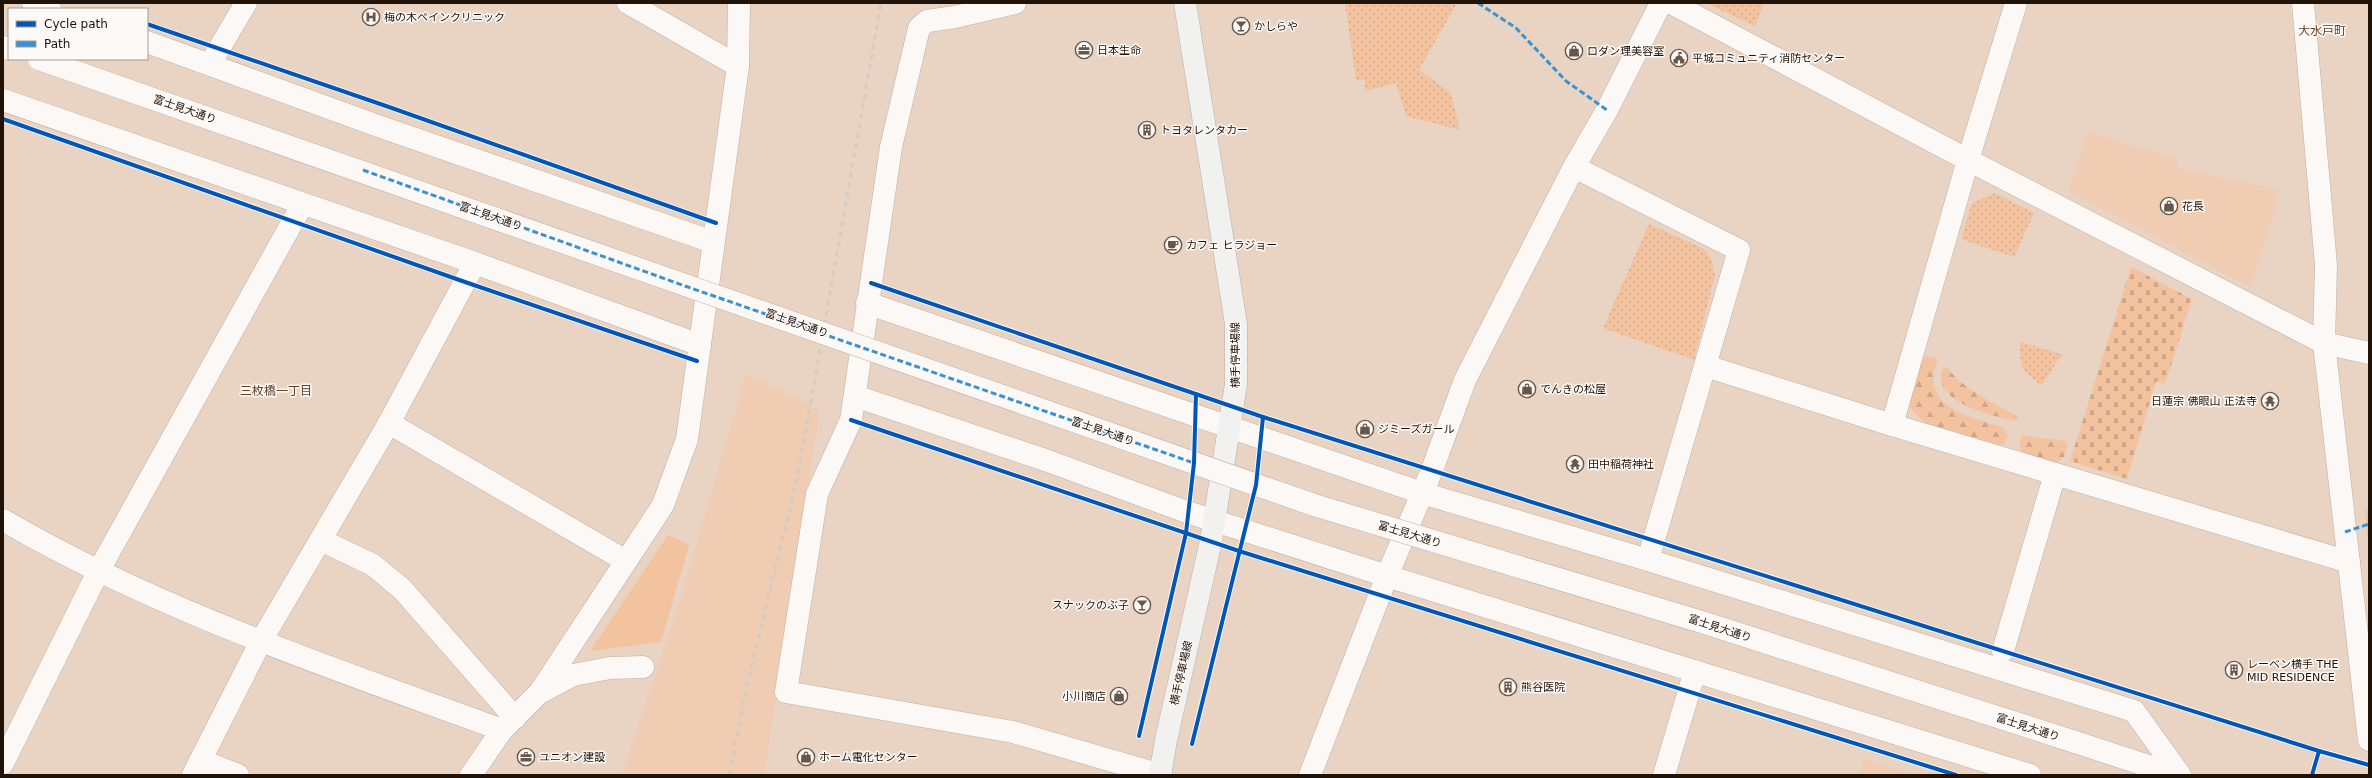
<svg xmlns="http://www.w3.org/2000/svg" width="2372" height="778" viewBox="0 0 2372 778" font-family="'DejaVu Sans','Noto Sans JP',sans-serif">
	<defs>
		<pattern id="grass-dots" width="8" height="8" patternUnits="userSpaceOnUse"><rect width="8" height="8" fill="#f3c29f"/><path d="M2 2h.1M6 6h.1" fill="none" stroke="#d0a687" stroke-width="1.8" stroke-linecap="round"/></pattern>
		<pattern id="forest-firs" width="22" height="20" patternUnits="userSpaceOnUse"><rect width="22" height="20" fill="#f3c29f"/><path d="M5 1l3.5 6h-7zM16 11l3.5 6h-7z" fill="#d0a687"/></pattern>
		<pattern id="cemetery-stones" width="16" height="16" patternUnits="userSpaceOnUse"><rect width="16" height="16" fill="#f3c29f"/><path d="M2 7V4a2 2 0 0 1 4 0v3zM10 15v-3a2 2 0 0 1 4 0v3z" fill="#d0a687"/></pattern>
	</defs>
	<rect width="100%" height="100%" fill="#e9d3c3"/>
	<g fill="#f0ccb2">
		<path d="M2089 132 2178 160 2176 168 2278 190 2270 227 2250 287 2069 191Z"/>
		<path d="M746 374 820 410 764 775H622L683 592Z"/>
		<path d="M1864 760 1915 775H1860Z"/>
	</g>
	<g fill="url(#grass-dots)">
		<path d="M1345 3H1453L1456 5 1419 70 1451 93 1460 130 1406 116 1396 83 1365 91V80H1356Z"/>
		<path d="M1706 3H1764L1755 26Z"/>
		<path d="M1995 193 2034 213 2014 257 1961 239 1972 203Z"/>
		<path d="M1649 224 1704 249 1712 260 1715 275 1694 360 1603 328Z"/>
		<path d="M2020 342 2064 355 2058 360 2042 385C2022 372 2019 366 2020 342Z"/>
	</g>
	<g fill="url(#forest-firs)">
		<path d="M1924 356 1938 359C1918 407 1969 417 2003 427L2008 436 2005 443 1993 447 1927 425 1911 409 1909 400 1917 369Z"/>
		<path d="M1947 367C1959 386 1994 404 2015 415L2018 418 2015 421C1992 415 1932 403 1942 369Z"/>
		<path d="M2022 435 2064 441 2068 445 2064 457 2055 464C2038 459 2012 458 2022 435Z"/>
	</g>
	<path fill="url(#cemetery-stones)" d="M2131 267 2192 299 2165 384 2156 381 2127 479 2070 461Z"/>
	<g fill="#f3c29f">
		<path d="M2369 510V552L2365 511Z"/>
		<path d="M668 535 689 545 661 642 590 651Z"/>
	</g>
	<g fill="none" stroke-linecap="round" stroke-linejoin="round">
		<defs>
			<g id="minor">
				<path d="M33 3 50 9"/>
				<path d="M628 3 738 66"/>
				<path d="M1015 3 955 17 927 21 919 28 891 147 851 420 817 494 786 692 1013 732 1161 775"/>
				<path d="M1671 3 1968 160 2324 343 2369 353"/>
				<path d="M2303 3 2326 265 2324 343"/>
				<path d="M147 42 381 127 713 242"/>
				<path d="M210 64 246 3"/>
				<path d="M3 100 475 263 700 345"/>
				<path d="M1574 167 1739 250 1648 560"/>
				<path d="M867 303 1422 493 1648 560 2134 711 2180 775"/>
				<path d="M1706 366 1892 425 2349 562"/>
				<path d="M855 396 1048 461 1187 512 1387 576 2030 775"/>
				<path d="M389 423 626 561"/>
				<path d="M1892 425 1968 160 2016 3"/>
				<path d="M3 520C159 611 333 668 502 730"/>
				<path d="M321 540 373 565 402 589 515 718"/>
				<path d="M98 572 302 205"/>
				<path d="M2003 651 2055 474"/>
				<path d="M541 692 573 675 610 668 643 667"/>
				<path d="M200 760 238 775"/>
				<path d="M193 775 261 641 389 423 475 263"/>
				<path d="M471 775 502 730 540 692 663 505 687 439 738 66 739 3"/>
				<path d="M1310 775 1387 576 1432 470 1465 380 1574 167 1607 110 1661 3"/>
				<path d="M1664 775 1695 671"/>
			</g>
			<g id="tertiary">
				<path d="M3 47 9 49"/>
				<path d="M2324 343 2369 740"/>
				<path d="M2072 741 2176 775"/>
				<path d="M3 763 98 572"/>
			</g>
			<path id="primary" d="M1160 775 1166 740 1211 541 1236 384V324L1185 3"/>
		</defs>
		<use href="#minor" stroke="#c1b0a3" stroke-width="23"/>
		<use href="#tertiary" stroke="#c1b0a3" stroke-width="23"/>
		<use href="#primary" stroke="#b6b0ab" stroke-width="23"/>
		<use href="#minor" stroke="#fcf8f6" stroke-width="22"/>
		<use href="#tertiary" stroke="#fcf8f6" stroke-width="22"/>
		<use href="#primary" stroke="#f1f1f0" stroke-width="22"/>
		<path stroke="#d2cbc6" stroke-width="3" stroke-dasharray="5 5" stroke-linecap="butt" d="M729 775 747 685 798 475 881 3"/>
		<defs>
			<path id="tertiary-bridge" d="M39 59 1314 505 1705 623 2072 741"/>
		</defs>
		<use href="#tertiary-bridge" stroke="#c1b0a3" stroke-width="23" stroke-linecap="butt"/>
		<use href="#tertiary-bridge" stroke="#fcf8f6" stroke-width="22"/>
		<g stroke="#3a92d1" stroke-width="3" stroke-dasharray="6 3" stroke-linecap="butt">
			<path d="M1478 3 1516 28 1566 81 1607 110"/>
			<path d="M363 170 685 286 1194 463"/>
			<path d="M2345 532 2369 524"/>
		</g>
		<defs>
			<g id="cycleway">
				<path d="M147 24 389 107 716 223"/>
				<path d="M3 119 465 282 697 361"/>
				<path d="M871 283 1263 417 2319 751"/>
				<path d="M851 420 1239 551 1956 775"/>
				<path d="M1139 736 1186 533 1194 463 1196 394"/>
				<path d="M1192 744 1256 485 1263 417"/>
				<path d="M2312 775 2319 751 2369 765"/>
			</g>
		</defs>
		<use href="#cycleway" stroke="#fdf9f6" stroke-width="6"/>
		<use href="#cycleway" stroke="#0057b8" stroke-width="4"/>
	</g>
	<defs>
		<symbol id="hospital-ring" viewBox="-11 -11 22 22"><circle r="9.5" fill="#fdf9f6" stroke="#675649" stroke-width="1.5"/><path d="M-5-5h3v3.5h4V-5h3V5h-3V1.5h-4V5h-3Z" fill="#675649"/></symbol>
		<symbol id="bar-ring" viewBox="-11 -11 22 22"><circle r="9.5" fill="#fdf9f6" stroke="#675649" stroke-width="1.5"/><path d="M-6-5H6L.8 .8V4.5H3.5V6h-7V4.5H-.8V.8Z" fill="#675649"/></symbol>
		<symbol id="office-ring" viewBox="-11 -11 22 22"><circle r="9.5" fill="#fdf9f6" stroke="#675649" stroke-width="1.5"/><path d="M-6-3h4V-5.5h4V-3h4V5H-6ZM-1-4.5V-3h2v-1.5ZM-6 0V1H6V0Z" fill="#675649"/></symbol>
		<symbol id="shop-ring" viewBox="-11 -11 22 22"><circle r="9.5" fill="#fdf9f6" stroke="#675649" stroke-width="1.5"/><path d="M-5-2.5h2.3a2.7 3.5 0 0 1 5.4 0H5L5.5 6h-11ZM-1.5-2.5h3a1.5 2.3 0 0 0-3 0Z" fill="#675649"/></symbol>
		<symbol id="civic-ring" viewBox="-11 -11 22 22"><circle r="9.5" fill="#fdf9f6" stroke="#675649" stroke-width="1.5"/><path d="M-.6-6.5H3V-4.5H.6V-3L4-1V1h2V6H-6V1h2V-1L-.6-3ZM-1.2 2.5V6h2.4V2.5Z" fill="#675649"/></symbol>
		<symbol id="building-ring" viewBox="-11 -11 22 22"><circle r="9.5" fill="#fdf9f6" stroke="#675649" stroke-width="1.5"/><path d="M-4-6H4V6H1V3H-1V6H-4ZM-2.5-4.3h1.7v1.8h-1.7ZM.8-4.3h1.7v1.8H.8ZM-2.5-1h1.7V.8h-1.7ZM.8-1h1.7V.8H.8Z" fill="#675649"/></symbol>
		<symbol id="cafe-ring" viewBox="-11 -11 22 22"><circle r="9.5" fill="#fdf9f6" stroke="#675649" stroke-width="1.5"/><path d="M-5.5-4.5H6V0H3Q3 3.5 0 3.5H-2.5Q-5.5 3.5-5.5 0ZM3-3.2v2h1.7v-2ZM-6 4.5H4V6H-6Z" fill="#675649"/></symbol>
		<symbol id="temple-ring" viewBox="-11 -11 22 22"><circle r="9.5" fill="#fdf9f6" stroke="#675649" stroke-width="1.5"/><path d="M0-6L5-2H3V0L6.5 2.5H4V6H1.5V3h-3V6H-4V2.5H-6.5L-3 0V-2H-5Z" fill="#675649"/></symbol>
	</defs>
	<g fill-rule="evenodd">
		<use href="#hospital-ring" x="361" y="7" width="20" height="20"/>
		<use href="#bar-ring" x="1231" y="16" width="20" height="20"/>
		<use href="#office-ring" x="1074" y="40" width="20" height="20"/>
		<use href="#shop-ring" x="1564" y="41" width="20" height="20"/>
		<use href="#civic-ring" x="1669" y="48" width="20" height="20"/>
		<use href="#building-ring" x="1137" y="120" width="20" height="20"/>
		<use href="#shop-ring" x="2159" y="196" width="20" height="20"/>
		<use href="#cafe-ring" x="1163" y="235" width="20" height="20"/>
		<use href="#shop-ring" x="1517" y="379" width="20" height="20"/>
		<use href="#temple-ring" x="2260" y="391" width="20" height="20"/>
		<use href="#shop-ring" x="1355" y="419" width="20" height="20"/>
		<use href="#temple-ring" x="1565" y="454" width="20" height="20"/>
		<use href="#bar-ring" x="1132" y="595" width="20" height="20"/>
		<use href="#building-ring" x="2224" y="660" width="20" height="20"/>
		<use href="#building-ring" x="1498" y="677" width="20" height="20"/>
		<use href="#shop-ring" x="1109" y="686" width="20" height="20"/>
		<use href="#office-ring" x="516" y="747" width="20" height="20"/>
		<use href="#shop-ring" x="796" y="747" width="20" height="20"/>
	</g>
	<g text-anchor="middle" stroke-width="3" stroke-linejoin="round" paint-order="stroke">
		<g font-size="11" fill="#211308" stroke="#fdf9f6" text-anchor="start">
			<text x="384" y="21">梅の木ペインクリニック</text>
			<text x="1254" y="30">かしらや</text>
			<text x="1097" y="54">日本生命</text>
			<text x="1587" y="55">ロダン理美容室</text>
			<text x="1692" y="62">平城コミュニティ消防センター</text>
			<text x="1160" y="134">トヨタレンタカー</text>
			<text x="2182" y="210">花長</text>
			<text x="1186" y="249">カフェ ヒラジョー</text>
			<text x="1540" y="393">でんきの松屋</text>
			<text x="2257" y="405" text-anchor="end">日蓮宗 佛眼山 正法寺</text>
			<text x="1378" y="433">ジミーズガール</text>
			<text x="1588" y="468">田中稲荷神社</text>
			<text x="1129" y="609" text-anchor="end">スナックのぶ子</text>
			<text x="2247" y="668">レーベン横手 THE<tspan x="2247" dy="13">MID RESIDENCE</tspan></text>
			<text x="1521" y="691">熊谷医院</text>
			<text x="1106" y="700" text-anchor="end">小川商店</text>
			<text x="539" y="761">ユニオン建設</text>
			<text x="819" y="761">ホーム電化センター</text>
		</g>
		<g font-size="11" fill="#211308" stroke="#fdf9f6">
			<text transform="translate(185 109) rotate(19)" y="4">富士見大通り</text>
			<text transform="translate(491 216) rotate(19)" y="4">富士見大通り</text>
			<text transform="translate(797 323) rotate(19)" y="4">富士見大通り</text>
			<text transform="translate(1235 355) rotate(-90)" y="4">横手停車場線</text>
			<text transform="translate(1103 431) rotate(19)" y="4">富士見大通り</text>
			<text transform="translate(1410 534) rotate(17)" y="4">富士見大通り</text>
			<text transform="translate(1720 628) rotate(18)" y="4">富士見大通り</text>
			<text transform="translate(1181 673) rotate(-77)" y="4">横手停車場線</text>
			<text transform="translate(2028 727) rotate(18)" y="4">富士見大通り</text>
		</g>
		<g font-size="12" fill="#603f26" stroke="#fdf9f6">
			<text x="2322" y="35">大水戸町</text>
			<text x="276" y="395">三枚橋一丁目</text>
		</g>
	</g>
	<rect width="2372" height="778" fill="none" stroke="#211308" stroke-width="8"/>
	<rect x="8" y="8" width="140" height="52" fill="#fdf9f6" stroke="#a59d97"/>
	<rect x="16" y="21" width="20" height="6" fill="#0057b8" stroke="#a59d97"/>
	<text x="44" y="28" font-size="12" fill="#211308">Cycle path</text>
	<rect x="16" y="41" width="20" height="6" fill="#3a92d1" stroke="#a59d97"/>
	<text x="44" y="48" font-size="12" fill="#211308">Path</text>
</svg>
